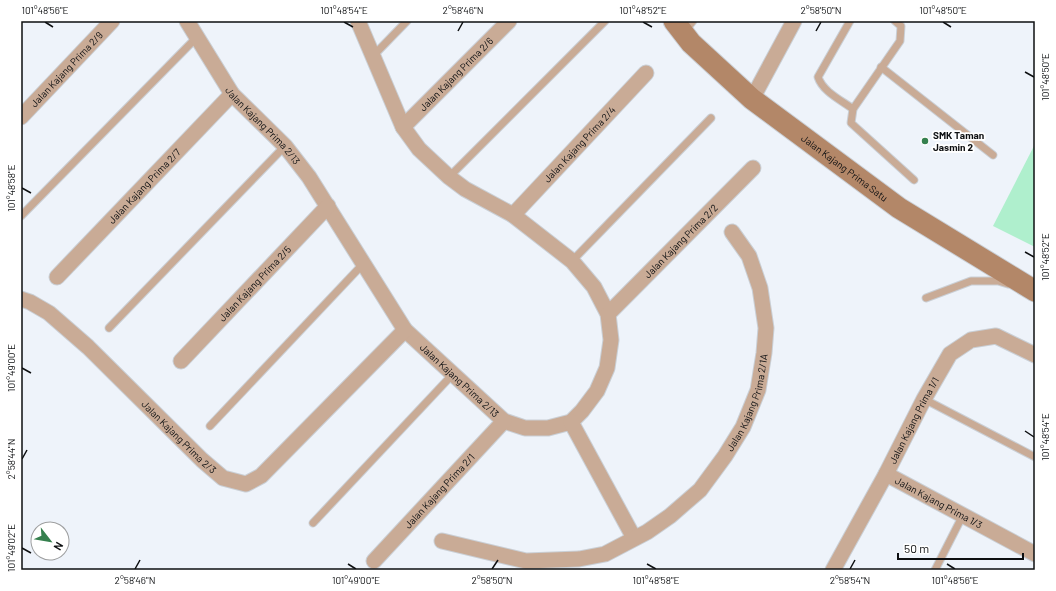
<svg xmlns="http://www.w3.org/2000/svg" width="1056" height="591" viewBox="0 0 1056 591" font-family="Barlow,sans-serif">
	<rect width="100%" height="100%" fill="#eef3fa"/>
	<path fill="#afefcd" d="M1035 144V247L993 226Z"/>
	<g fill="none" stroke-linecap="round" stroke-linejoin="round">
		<defs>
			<g id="lane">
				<path d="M850 21 818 77C823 92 841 100 853 109"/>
				<path d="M895 21 901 26 900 41 853 109 851 123 914 180"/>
				<path d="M685 31 693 21"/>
				<path d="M373 56 407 21"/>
				<path d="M881 67 993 155"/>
				<path d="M449 177 605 21"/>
				<path d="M21 216 196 38"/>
				<path d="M572 261 711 118"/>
				<path d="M926 298 971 281H998L1008 284"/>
				<path d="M109 328 285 146"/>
				<path d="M924 399 1035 457"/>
				<path d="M210 426 363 264"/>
				<path d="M313 523 453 374"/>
				<path d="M935 570 963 515"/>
			</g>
			<g id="street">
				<path id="s1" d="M187 21 232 94 285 146 309 177 405 330 504 421 525 428H548L571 422 582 411 597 391 607 368 611 340 608 314 594 287 572 261 513 215 465 189 449 177 419 149 403 127 358 21"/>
				<path d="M752 99 794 21"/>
				<path id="s2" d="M21 117 112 21"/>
				<path id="s3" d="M403 127 509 21"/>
				<path id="s4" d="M513 215 646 73"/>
				<path id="s5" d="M57 277 232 94"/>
				<path id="s6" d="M21 299 30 302 49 313 88 347 202 460 223 478 246 484 261 476 405 330"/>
				<path id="s7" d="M608 314 753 168"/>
				<path id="s8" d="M181 361 328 206"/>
				<path d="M571 422 634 538"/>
				<path id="s9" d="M886 474 1035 554"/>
				<path id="s10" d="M442 541 526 561 579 559 605 554 647 532 670 516 700 490 725 456 743 427 758 390 764 353 766 328 760 288 749 256 732 232"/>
				<path id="s11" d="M374 561 504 421"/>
				<path id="s12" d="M833 570 886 474 924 399 950 354 971 340 996 336 1035 355"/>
			</g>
			<g id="secondary">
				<path id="s13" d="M674 21 691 43 752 99 899 208 1035 291"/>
			</g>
		</defs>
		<use href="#lane" stroke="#cacfd5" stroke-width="9"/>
		<use href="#street" stroke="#cacfd5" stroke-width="17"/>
		<use href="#secondary" stroke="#cacfd5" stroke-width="23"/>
		<use href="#lane" stroke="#c9ab96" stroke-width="7"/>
		<use href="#street" stroke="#c9ab96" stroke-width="15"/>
		<use href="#secondary" stroke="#b38768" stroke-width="21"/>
	</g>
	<path fill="none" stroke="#0d0f11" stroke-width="1.5" d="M45 22 53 27M344 22 353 27M643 22 652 27M943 22 951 27M458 31 463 22M816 31 821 22M1025 72 1034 77M22 188 31 193M1025 252 1034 257M22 368 31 373M1025 431 1034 437M22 459 27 450M22 548 31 553M348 564 356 569M647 564 656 569M947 564 955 569M135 569 140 560M492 569 498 560M850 569 855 560"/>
	<circle fill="#35804e" stroke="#fff" stroke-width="1.5" cx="925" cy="141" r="4"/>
	<g text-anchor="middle" stroke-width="3.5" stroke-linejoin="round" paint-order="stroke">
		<g font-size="10" fill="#0d0f11" stroke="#fff">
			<text dy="4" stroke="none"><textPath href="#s2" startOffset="66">Jalan Kajang Prima 2/9</textPath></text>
			<text dy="4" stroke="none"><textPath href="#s3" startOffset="75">Jalan Kajang Prima 2/6</textPath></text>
			<text dy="4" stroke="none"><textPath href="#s1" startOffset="130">Jalan Kajang Prima 2/13</textPath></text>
			<text dy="4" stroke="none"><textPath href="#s4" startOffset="97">Jalan Kajang Prima 2/4</textPath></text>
			<text dy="4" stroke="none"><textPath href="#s13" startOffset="226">Jalan Kajang Prima Satu</textPath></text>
			<text dy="4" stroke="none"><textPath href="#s5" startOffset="126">Jalan Kajang Prima 2/7</textPath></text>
			<text dy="4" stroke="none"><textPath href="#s7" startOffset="103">Jalan Kajang Prima 2/2</textPath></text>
			<text dy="4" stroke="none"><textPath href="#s8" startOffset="107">Jalan Kajang Prima 2/5</textPath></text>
			<text dy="4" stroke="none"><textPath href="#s1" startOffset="454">Jalan Kajang Prima 2/13</textPath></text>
			<text dy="4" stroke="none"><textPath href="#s10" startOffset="382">Jalan Kajang Prima 2/1A</textPath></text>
			<text dy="4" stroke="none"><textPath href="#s12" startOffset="170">Jalan Kajang Prima 1/1</textPath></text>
			<text dy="4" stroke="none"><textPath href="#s6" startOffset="211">Jalan Kajang Prima 2/3</textPath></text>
			<text dy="4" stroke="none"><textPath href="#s11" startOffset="96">Jalan Kajang Prima 2/1</textPath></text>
			<text dy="4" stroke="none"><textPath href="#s9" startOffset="60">Jalan Kajang Prima 1/3</textPath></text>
		</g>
		<g font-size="10" font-weight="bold" fill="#0d0f11" stroke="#fff" text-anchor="start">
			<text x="933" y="139">SMK Taman<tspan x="933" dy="12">Jasmin 2</tspan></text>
		</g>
	</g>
	<rect width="1056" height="591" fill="none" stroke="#ffffff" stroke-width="44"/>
	<g transform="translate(50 541) rotate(121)"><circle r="19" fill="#ffffff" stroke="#9e9fa0"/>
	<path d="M0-3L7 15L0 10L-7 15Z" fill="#35804e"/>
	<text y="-6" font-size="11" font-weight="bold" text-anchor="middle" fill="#0d0f11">N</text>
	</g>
	<path d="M898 553v6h125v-6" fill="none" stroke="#0d0f11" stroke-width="2"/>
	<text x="904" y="553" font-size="12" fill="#0d0f11" stroke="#ffffff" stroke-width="3" paint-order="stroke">50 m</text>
	<rect x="22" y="22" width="1012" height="547" fill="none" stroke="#0d0f11" stroke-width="1.5"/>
	<g font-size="10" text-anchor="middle" fill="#0d0f11">
		<text x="45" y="14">101°48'56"E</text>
		<text x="344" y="14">101°48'54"E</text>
		<text x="463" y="14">2°58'46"N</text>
		<text x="643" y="14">101°48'52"E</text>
		<text x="821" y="14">2°58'50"N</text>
		<text x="943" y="14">101°48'50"E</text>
		<text transform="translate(1045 77) rotate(-90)" y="4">101°48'50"E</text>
		<text transform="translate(11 188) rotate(-90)" y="4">101°48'58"E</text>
		<text transform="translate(1045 257) rotate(-90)" y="4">101°48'52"E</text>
		<text transform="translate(11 368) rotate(-90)" y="4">101°49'00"E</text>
		<text transform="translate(1045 437) rotate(-90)" y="4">101°48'54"E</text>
		<text transform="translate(11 459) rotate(-90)" y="4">2°58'44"N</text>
		<text transform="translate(11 548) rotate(-90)" y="4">101°49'02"E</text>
		<text x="135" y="584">2°58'46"N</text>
		<text x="356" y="584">101°49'00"E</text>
		<text x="492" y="584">2°58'50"N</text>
		<text x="656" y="584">101°48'58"E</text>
		<text x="850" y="584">2°58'54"N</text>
		<text x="955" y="584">101°48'56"E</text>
	</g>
</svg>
